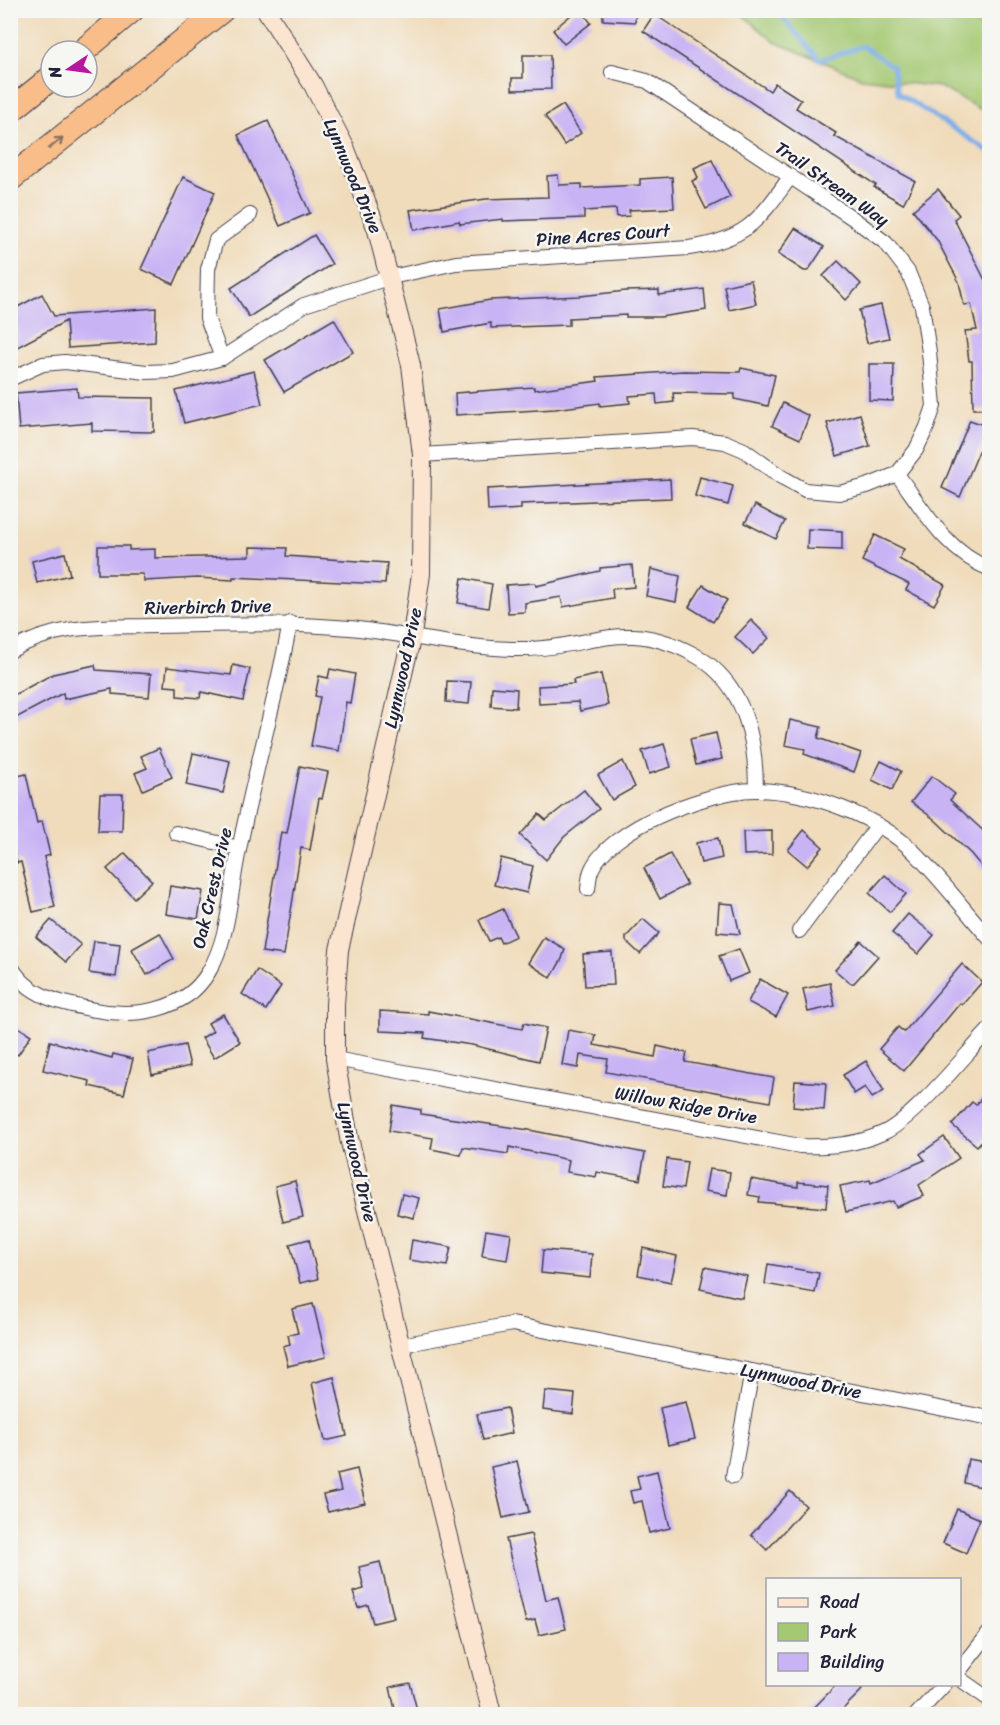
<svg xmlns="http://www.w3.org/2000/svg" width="1000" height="1725" viewBox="0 0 1000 1725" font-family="Sriracha,sans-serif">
	<rect width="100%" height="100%" fill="#f6f6f2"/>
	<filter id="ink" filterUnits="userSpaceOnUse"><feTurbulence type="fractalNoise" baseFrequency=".0167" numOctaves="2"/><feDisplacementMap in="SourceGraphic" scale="12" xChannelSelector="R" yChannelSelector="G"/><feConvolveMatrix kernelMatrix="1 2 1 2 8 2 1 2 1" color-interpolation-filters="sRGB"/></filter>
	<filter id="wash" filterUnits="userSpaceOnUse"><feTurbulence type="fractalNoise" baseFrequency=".008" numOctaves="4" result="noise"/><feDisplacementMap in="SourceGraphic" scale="24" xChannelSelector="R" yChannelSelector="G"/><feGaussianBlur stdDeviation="1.35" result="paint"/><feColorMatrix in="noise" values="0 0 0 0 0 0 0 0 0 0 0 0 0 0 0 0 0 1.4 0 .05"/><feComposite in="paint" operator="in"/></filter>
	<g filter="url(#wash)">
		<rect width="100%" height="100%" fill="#f0dcbb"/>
		<path fill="#a5c973" stroke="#647657" stroke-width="1.5" d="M738 11H968L977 24 989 31V114L940 87 862 78 775 42Z"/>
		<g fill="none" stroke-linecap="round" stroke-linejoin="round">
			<path stroke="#7dade8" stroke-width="4.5" d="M776 10 820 60 863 46 893 67 898 93 990 152"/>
		</g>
		<g id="blocks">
			<g fill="#c8b3f4">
				<path d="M577 10H581L591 23 564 44 553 30Z"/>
				<path d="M603 10H636L635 22 603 20Z"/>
				<path d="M654 14 770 91 775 83 801 100 796 108 836 133 834 136 915 181 903 204 874 187 876 185 643 31Z"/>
				<path d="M523 55H550L551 89 512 90V78H523Z"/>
				<path d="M563 105 581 133 564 145 545 116Z"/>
				<path d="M268 121 310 213 280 226 238 135Z"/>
				<path d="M712 160 730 197 706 209 692 181 698 178 694 168Z"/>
				<path d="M558 175 559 185 582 184V188L640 185V179L672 177 674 208 629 210 630 216 617 217 616 209 584 211V218L503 221V219L460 224 459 221 414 230 410 210 486 199 548 197 547 176Z"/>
				<path d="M183 177 215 192 174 284 141 269Z"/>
				<path d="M938 189 959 215 954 219 985 280 990 279V409H973L972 361H969L965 331 977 330 971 304 964 305 959 282 937 240 913 210Z"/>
				<path d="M795 228 824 247 808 271H804L778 254Z"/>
				<path d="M314 235 332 264 249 317 231 288Z"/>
				<path d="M838 261 861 284 846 300 823 276Z"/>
				<path d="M751 280 756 304 729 310 724 286Z"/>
				<path d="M704 289 706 310 660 317H626V315L569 318V325L491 328V323L444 332 440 309 490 300 580 296 626 291 659 290V295Z"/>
				<path d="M42 294 54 316 156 308 155 342 68 348 66 321 10 351V311Z"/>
				<path d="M881 305 889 338 867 343 859 310Z"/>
				<path d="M334 319 353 352 284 392 265 360Z"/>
				<path d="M869 364H894L893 401 869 400Z"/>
				<path d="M741 368 775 375 768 406 734 399 735 394 673 393 674 402 657 404 656 394 629 396 630 403 600 406V403L555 409 456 415 455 393 534 387V390L598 381 597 377 683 371 740 372Z"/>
				<path d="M254 371 262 404 184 423 176 391Z"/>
				<path d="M77 388 78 397 154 398V432L92 431V423L19 429 16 393Z"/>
				<path d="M783 403 809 416 800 439 772 426Z"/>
				<path d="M860 414 870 446 837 456 827 423Z"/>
				<path d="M970 420 989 427 960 497 942 488Z"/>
				<path d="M700 477 733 486 728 505 695 496Z"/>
				<path d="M670 479 671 498 521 504V509L488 511 487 489Z"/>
				<path d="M755 505 785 521 776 539 745 523Z"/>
				<path d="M808 529 842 531V550L807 549Z"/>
				<path d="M875 535 904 549 899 559 945 585 934 605 906 590 909 584 862 561Z"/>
				<path d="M98 546H129V550L155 549V558L250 556V547L287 548 286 556 387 563 385 584 233 577V580L197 578 144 581 143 574H98Z"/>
				<path d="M65 553 70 575 37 583 32 561Z"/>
				<path d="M632 565 634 587 612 589 613 598 563 607 561 597 525 603V612L508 613 506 585 535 583 536 586 600 571V568Z"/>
				<path d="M651 569 680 576 676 602 646 596Z"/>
				<path d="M462 578 492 584 488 608 458 603Z"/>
				<path d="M703 585 727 600 713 622 689 607Z"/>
				<path d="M751 620 769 638 753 654 735 637Z"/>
				<path d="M95 665 96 670 151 674 149 697 112 694V689L64 699 63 693 10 721V697L53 674Z"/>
				<path d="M233 665 250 669 243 701 201 692 200 698 177 696V687L165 686 167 667 231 675Z"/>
				<path d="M330 669 355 674 350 703 346 702 339 751 311 746 320 697 315 696 319 676 328 678Z"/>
				<path d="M601 674 608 705 580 711 578 702 539 704 538 686 574 684 573 680Z"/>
				<path d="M447 681 471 682 469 704 446 702Z"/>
				<path d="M492 687 517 689 516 708 491 706Z"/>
				<path d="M790 720 821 727 818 738 861 753 854 772 804 754 805 749 785 745Z"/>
				<path d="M716 733 722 759 696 765 690 739Z"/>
				<path d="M664 744 671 767 649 774 642 751Z"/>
				<path d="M159 748 172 777 143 790 135 773 147 768 141 756Z"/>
				<path d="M193 753 230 761 223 793 186 785Z"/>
				<path d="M623 761 635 787 612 800 598 775Z"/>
				<path d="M881 761 901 771 892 790 872 780Z"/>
				<path d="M300 766 328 772 322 799 319 798 310 850 301 848 284 955 262 952 281 832 287 833Z"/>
				<path d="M26 774 37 823 42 821 50 855 44 857 55 907 33 912 21 862 17 863 10 834V829L15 828 10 809V778Z"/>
				<path d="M932 776 955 794 950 800 990 837V877L971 854 934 819 911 802Z"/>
				<path d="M584 790 599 809 564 837 546 860 520 835 539 814 546 820Z"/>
				<path d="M100 794H123L122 831H98Z"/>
				<path d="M804 830 823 847 807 866 788 850Z"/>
				<path d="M772 831V854L744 855 743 832Z"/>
				<path d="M718 838 722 858 701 863 696 843Z"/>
				<path d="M125 853 152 881 134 898 107 869Z"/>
				<path d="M670 854 687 885 660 899 644 868Z"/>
				<path d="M501 858 533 866 527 893 494 885Z"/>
				<path d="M885 875 906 894 890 912 869 893Z"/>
				<path d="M170 886 203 891 198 919 166 914Z"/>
				<path d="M719 903 733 904 740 934 717 932Z"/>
				<path d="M503 909 516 936 501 943 498 937 489 941 479 920Z"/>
				<path d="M908 914 934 935 918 954 892 933Z"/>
				<path d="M643 919 659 933 640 954 626 941V937Z"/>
				<path d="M51 920 81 945 66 962 36 937Z"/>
				<path d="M160 933 174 959 147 975 132 949Z"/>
				<path d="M544 937 565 949 562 959 551 978 528 963Z"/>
				<path d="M94 941 120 944 116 977 89 973Z"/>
				<path d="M861 941 878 956 854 983H850L835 970Z"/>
				<path d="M739 949 749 973 729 981 719 956Z"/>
				<path d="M612 952 614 985 585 986 583 954Z"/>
				<path d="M962 964 982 982 962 1005 960 1003 904 1071 879 1049 898 1027 904 1032Z"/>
				<path d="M257 970 281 986 266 1010 242 994Z"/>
				<path d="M760 979 788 995 776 1017 748 1002Z"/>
				<path d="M830 983 835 1006 808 1012 803 989Z"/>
				<path d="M380 1011 428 1014V1011L522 1029 524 1023 546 1028 539 1061 472 1045 424 1038 425 1033 380 1031Z"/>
				<path d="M223 1014 240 1042 214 1058 202 1038 213 1031 208 1023Z"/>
				<path d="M10 1022 31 1035 18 1055 10 1050Z"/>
				<path d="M568 1030 596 1035 594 1045 655 1057 657 1046 687 1053 685 1062 774 1078 770 1102 606 1072 608 1059 580 1055 578 1068 562 1065Z"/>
				<path d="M50 1041 112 1058 113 1054 133 1059 124 1094 89 1086 90 1081 43 1070Z"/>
				<path d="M185 1045 190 1066 152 1075 148 1053Z"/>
				<path d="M866 1061 884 1091 872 1098 865 1087 854 1094 843 1075Z"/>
				<path d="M795 1081 826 1083 824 1110 793 1107Z"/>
				<path d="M990 1087V1132L977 1146 952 1125 972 1102 976 1105Z"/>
				<path d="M393 1105 421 1110V1114L529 1130 645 1153 640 1180 597 1172 596 1177 567 1172 569 1160 509 1147 508 1154 463 1147 461 1155 431 1149 433 1138 389 1131Z"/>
				<path d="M944 1137 959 1158 919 1185 924 1196 896 1207 893 1201 846 1212 840 1186 870 1180 871 1183 925 1160 920 1154Z"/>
				<path d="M667 1159 687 1162 683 1189 663 1186Z"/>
				<path d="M709 1169 730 1172 727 1195 705 1191Z"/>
				<path d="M751 1179 798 1187V1182L828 1185 826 1208 759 1202 760 1197 748 1195Z"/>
				<path d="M295 1181 303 1217 283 1222 275 1186Z"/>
				<path d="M402 1194 419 1198 414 1218 397 1214Z"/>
				<path d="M486 1230 511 1234 507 1260 482 1256Z"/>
				<path d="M309 1239 318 1279 300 1283 290 1244Z"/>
				<path d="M412 1240 451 1247 447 1266 409 1260Z"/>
				<path d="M643 1248 677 1256 671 1282 638 1275Z"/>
				<path d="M543 1250 592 1254 590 1278 541 1273Z"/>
				<path d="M768 1264 819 1273 815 1293 765 1284Z"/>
				<path d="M705 1267 747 1276 742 1298 700 1289Z"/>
				<path d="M313 1304 326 1357 288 1366 283 1346 290 1344 288 1335 298 1333 292 1309Z"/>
				<path d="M334 1377 347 1436 325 1441 312 1383Z"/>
				<path d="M545 1391 575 1394 573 1414 543 1410Z"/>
				<path d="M686 1402 695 1439 668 1445 660 1408Z"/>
				<path d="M507 1408 512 1433 483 1440 477 1414Z"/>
				<path d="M968 1459 990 1463V1489L964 1483Z"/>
				<path d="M517 1461 529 1512 503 1518 491 1467Z"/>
				<path d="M357 1469 365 1503 328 1512 323 1495 341 1491 337 1474Z"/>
				<path d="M657 1471 670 1528 649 1533 642 1501 633 1503 630 1491 640 1489 637 1476Z"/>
				<path d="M790 1491 806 1506 767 1550 751 1535Z"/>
				<path d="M957 1509 980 1519 966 1553 943 1543Z"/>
				<path d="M531 1534 546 1600 558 1597 566 1629 539 1635 535 1620 526 1622 506 1539Z"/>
				<path d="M380 1562 394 1618 373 1623 368 1605 358 1608 353 1592 364 1589 359 1567Z"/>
				<path d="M410 1683 418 1714H396L390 1687Z"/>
				<path d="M837 1684H856L862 1690 838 1714H808Z"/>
			</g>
		</g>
	</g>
	<g filter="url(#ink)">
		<use href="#blocks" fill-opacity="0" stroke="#413e4e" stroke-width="1.5"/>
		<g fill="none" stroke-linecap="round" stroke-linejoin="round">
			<defs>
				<g id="street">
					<path d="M222 358 207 318 208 269 216 240 250 215"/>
					<path d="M10 379 43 364 65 362 146 372 173 371 222 358 304 305 391 277 456 263 689 248C747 239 758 221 791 176"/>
					<path d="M422 455 693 438 725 442 744 450 780 476 805 490 839 493 867 486 897 474 916 450 927 427 934 406 929 352 922 306 908 272 886 243 851 217 647 81 612 72"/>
					<path d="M897 474C924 510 946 552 990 569"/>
					<path d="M10 651C59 623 101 627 155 626 220 625 285 622 350 628 406 634 470 650 525 649 592 648 624 617 693 654 744 681 756 737 756 790"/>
					<path d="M176 833 239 848"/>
					<path d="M588 889C589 883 589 876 591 871 600 848 635 827 657 817 682 805 730 789 757 790 810 791 878 816 915 853 942 880 965 911 990 939"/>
					<path d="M799 931 878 825"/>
					<path d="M10 964C26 997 64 1004 95 1010 135 1018 185 1011 208 973 230 937 230 890 239 850 254 774 276 699 290 623"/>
					<path d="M335 1059 800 1146C830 1147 857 1145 885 1132 915 1117 965 1055 990 1029"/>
					<path d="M401 1345 512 1324 990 1418"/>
					<path d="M733 1476 752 1371"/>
					<path d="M960 1670 990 1632"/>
					<path d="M960 1679 990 1700"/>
					<path d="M917 1714 945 1684"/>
				</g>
				<path id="secondary" d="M266 10 313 85 345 147 377 230 411 365 422 455 421 574 412 635 339 950 335 1004V1059L349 1138 492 1714"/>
				<g id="highway">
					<path d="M83 51 132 10"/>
					<path d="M10 111 51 78"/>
					<path d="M10 179 222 10"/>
				</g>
			</defs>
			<use href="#street" stroke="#413e4e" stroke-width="16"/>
			<use href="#secondary" stroke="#413e4e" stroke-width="20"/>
			<use href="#highway" stroke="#413e4e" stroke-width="26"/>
			<use href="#street" stroke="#fff" stroke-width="14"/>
			<use href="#secondary" stroke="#fce5d0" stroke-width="18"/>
			<use href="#highway" stroke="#f8bd89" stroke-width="24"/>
		</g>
		<defs><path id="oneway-shaft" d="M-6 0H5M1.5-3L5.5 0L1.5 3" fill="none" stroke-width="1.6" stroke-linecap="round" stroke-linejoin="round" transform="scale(1.5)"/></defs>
		<use stroke="#8d7062" href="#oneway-shaft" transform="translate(56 143) rotate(-39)"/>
	</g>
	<g text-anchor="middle" stroke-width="5" stroke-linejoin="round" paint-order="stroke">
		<g font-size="18" fill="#22223b" stroke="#f6f6f2">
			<text transform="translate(353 176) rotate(67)" y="6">Lynnwood Drive</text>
			<text transform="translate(832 184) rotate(35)" y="6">Trail Stream Way</text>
			<text transform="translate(603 235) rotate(-4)" y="6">Pine Acres Court</text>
			<text transform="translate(208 607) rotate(-1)" y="6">Riverbirch Drive</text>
			<text transform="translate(403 668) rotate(-78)" y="6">Lynnwood Drive</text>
			<text transform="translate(212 888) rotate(-77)" y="6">Oak Crest Drive</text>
			<text transform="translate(686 1105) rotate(10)" y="6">Willow Ridge Drive</text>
			<text transform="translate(357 1162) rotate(77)" y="6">Lynnwood Drive</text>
			<text transform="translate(801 1381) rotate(11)" y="6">Lynnwood Drive</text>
		</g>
	</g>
	<rect width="1000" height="1725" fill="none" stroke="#f6f6f2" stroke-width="36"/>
	<rect x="766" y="1578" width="195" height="108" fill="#f6f6f2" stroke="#a1a1a9" stroke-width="1.5"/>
	<rect x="778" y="1598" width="30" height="9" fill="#fce5d0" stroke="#a1a1a9" stroke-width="1.5"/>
	<text x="820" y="1608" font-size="18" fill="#22223b">Road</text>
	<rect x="778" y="1623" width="30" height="18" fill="#a5c973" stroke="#a1a1a9" stroke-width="1.5"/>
	<text x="820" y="1638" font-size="18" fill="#22223b">Park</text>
	<rect x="778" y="1653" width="30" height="18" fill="#c8b3f4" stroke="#a1a1a9" stroke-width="1.5"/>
	<text x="820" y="1668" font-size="18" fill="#22223b">Building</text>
	<g transform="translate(69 69) rotate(257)"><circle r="28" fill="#f6f6f2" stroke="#a1a1a9" stroke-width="1.5"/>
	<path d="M0-4.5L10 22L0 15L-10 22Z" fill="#b5179e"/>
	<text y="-9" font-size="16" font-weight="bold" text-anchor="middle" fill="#22223b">N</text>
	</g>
</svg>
